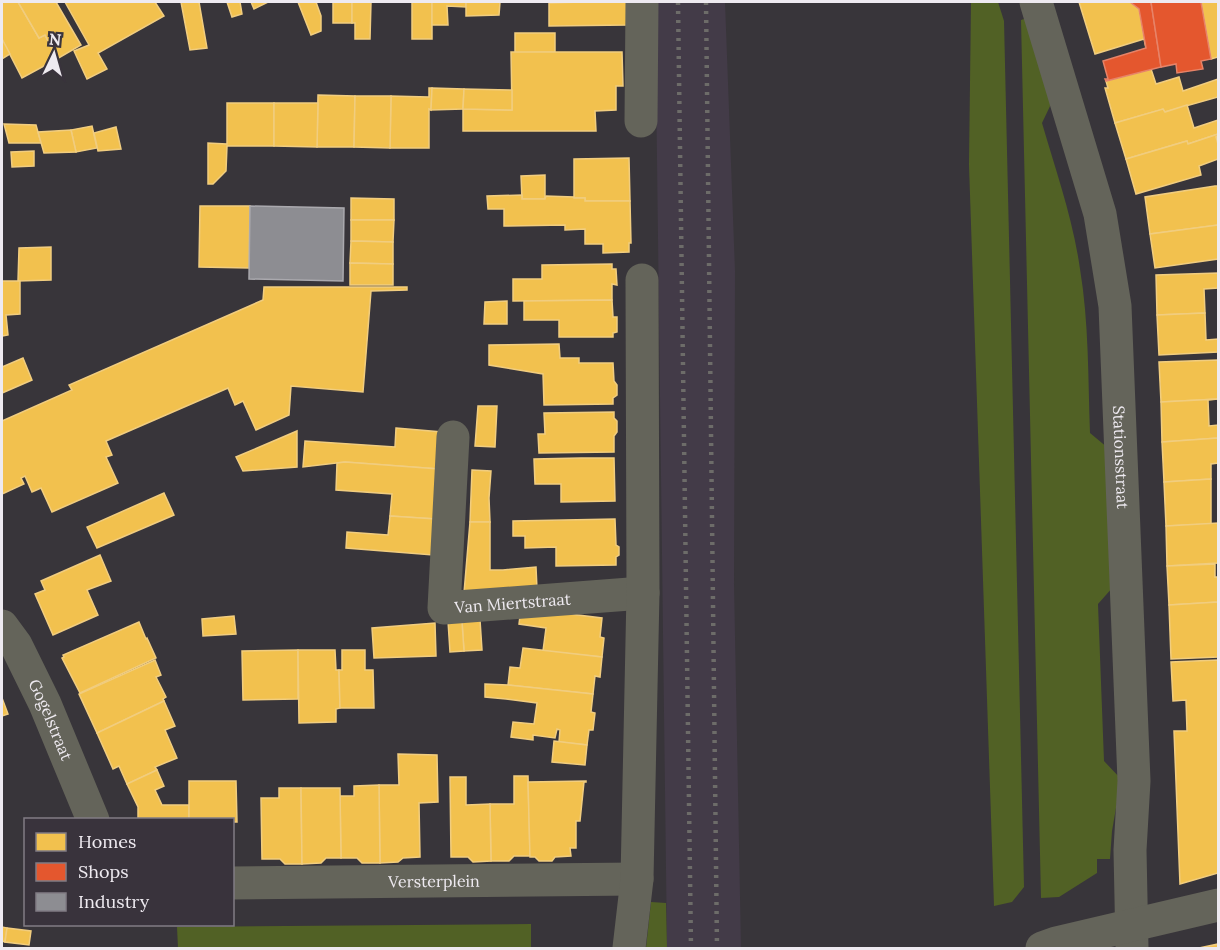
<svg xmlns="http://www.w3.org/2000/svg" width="1220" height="950" viewBox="0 0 1220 950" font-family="Lora,serif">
	<rect width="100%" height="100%" fill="#38353a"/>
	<path fill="#433b48" d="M655 2H725L735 271 734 584 741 948H667Z"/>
	<g fill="#516125">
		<path d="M971 2H998L1004 21 1024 887 1012 902 994 906 969 165Z"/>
		<path d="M1027 18 1052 102 1042 123C1056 171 1073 219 1080 269 1089 323 1088 378 1090 433L1108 448 1113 587 1098 604 1104 761 1121 779 1112 831 1110 859H1097V873L1059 897 1041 898 1021 20Z"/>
		<path d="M651 902 666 903 667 948H646Z"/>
		<path d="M531 924V948H178L177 927Z"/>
	</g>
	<g fill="#f2c14e" stroke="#f1cd7f" stroke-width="1.5">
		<path d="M2 2H18L39 38 45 35 57 59 22 78 2 39Z"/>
		<path d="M18 2H56L81 45 57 59 45 35 39 38Z"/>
		<path d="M65 2H155L164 16 98 53 107 69 87 79 74 51 89 45Z"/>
		<path d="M181 2H199L207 48 190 50Z"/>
		<path d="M227 2H240L242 14 232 17Z"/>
		<path d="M251 2H268L254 9Z"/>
		<path d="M298 2H316L321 16V31L311 35Z"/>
		<rect x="333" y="2" width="19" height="21"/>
		<path d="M352 2H371L370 39H355V23H352Z"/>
		<rect x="412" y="2" width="20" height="37"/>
		<path d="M432 2H466V7L447 6 448 25H432Z"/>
		<path d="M466 2H500L499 15 466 16Z"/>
		<path d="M581 2H627V25L549 26V3Z"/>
		<path d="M1079 2H1130L1139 9 1146 48 1144 39 1095 54Z"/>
		<path d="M1201 2H1218V57L1211 59Z"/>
		<path d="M515 33H555V52L515 53Z"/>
		<path d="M2 39 10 54 2 59Z"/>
		<path d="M511 52H622L623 86H616V110L595 111 596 131H463V109L512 110Z"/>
		<path d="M1151 69 1156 84 1179 77 1183 91 1218 79V97L1165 112 1163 109 1115 123 1105 88H1108L1106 81Z"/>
		<path d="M429 88H432L431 110 429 109V148H390L391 96 429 97Z"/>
		<path d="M432 88 464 89 463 109 431 110Z"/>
		<path d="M464 89 512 90V110L463 109Z"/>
		<path d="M318 95 355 96 354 147H317Z"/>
		<path d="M355 96H391L390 148 354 147Z"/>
		<path d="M227 103H274V146H227L226 171 213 184H208V143L227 144Z"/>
		<path d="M274 103H318L317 147 274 146Z"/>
		<path d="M1187 105 1194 128 1218 120V134L1188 144 1187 141 1126 159 1115 123 1163 109 1165 112Z"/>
		<path d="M4 124 36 125 41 143H9Z"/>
		<path d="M92 126 97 148 76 152 71 130Z"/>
		<path d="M116 127 121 149 98 151 94 133Z"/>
		<path d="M71 130 76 152 44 153 38 132Z"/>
		<path d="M1218 134V136L1216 137 1218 144V159L1199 166 1201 175 1136 194 1126 159 1187 141 1188 144Z"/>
		<path d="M34 151V166L12 167 11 152Z"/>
		<path d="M629 158 630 201H585V198H574V159Z"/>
		<path d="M545 175V199H522L521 176Z"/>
		<path d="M1215 186H1218V225L1150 234 1145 197Z"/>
		<path d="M522 195V199H545L546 196 574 197V198H585V201H630L631 243H629V252L603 253V244H585V229L565 230V225L504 226V209H488L487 196Z"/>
		<path d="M351 198 394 199V220H351Z"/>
		<path d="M200 206H250L249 268 199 267Z"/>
		<path d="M351 220H394L393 242 351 241Z"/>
		<path d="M1218 225V259L1155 268 1150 234Z"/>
		<path d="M351 241 393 242V264L350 263Z"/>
		<path d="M51 247V280L18 281 19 248Z"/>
		<path d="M350 263 393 264V285H350Z"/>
		<path d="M612 264V269H616L617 285 612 284V300L513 301V279H542V265Z"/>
		<path d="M1218 273V288L1204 289 1205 313 1157 315 1156 275Z"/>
		<path d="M2 281H20V314L6 315 8 335 2 336Z"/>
		<path d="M264 287H407V290L371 291 363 392 291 386 289 415 256 430 243 401 235 405 228 388 106 441 112 455 106 457 118 483 52 512 41 488 32 492 25 476 21 478 24 484 2 494V421L72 390 69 385 263 300Z"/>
		<path d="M612 300 613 317H617V332L613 333V337H559V320H524V301Z"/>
		<path d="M507 301V324H484L485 302Z"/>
		<path d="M1205 313 1206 340 1218 339V352L1159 355 1157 315Z"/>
		<path d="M559 344 560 358H579V363H613L614 381 617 385V395L613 398V404L544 405 543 374 489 365V345Z"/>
		<path d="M23 358 32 380 2 393V367Z"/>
		<path d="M1218 360V399L1161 402 1159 362Z"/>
		<path d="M1218 399 1208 400 1209 426 1218 425V438L1162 442 1161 402Z"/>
		<path d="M478 406H497L495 447 475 446Z"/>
		<path d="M614 412V418L617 421V432L614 436V452L539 453 538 434H545L544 413Z"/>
		<path d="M396 428 442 432 439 469 345 462 303 467 305 441 395 447Z"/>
		<path d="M297 431V467L243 471 236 457Z"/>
		<path d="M1218 438V463L1211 464V479L1164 482 1162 442Z"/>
		<path d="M581 458H614L615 501 561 502V484H535L534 459Z"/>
		<path d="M345 462 439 469 436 519 390 516 392 494 336 490 337 463Z"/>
		<path d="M472 470 491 471 489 498 490 522H470Z"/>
		<path d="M1211 479V524L1166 526 1164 482Z"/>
		<path d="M164 493 174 515 97 548 87 527Z"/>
		<path d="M390 516 436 519 433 555 346 548 347 532 388 535Z"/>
		<path d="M615 519 616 545 619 547V555L616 557V565L556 566V547L525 548V536H513V521Z"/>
		<path d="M470 522H490V570H503L536 567 537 589 464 593Z"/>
		<path d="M1218 523V563L1167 566 1166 526Z"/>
		<path d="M100 555 111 581 87 590 98 615 53 635 35 594 45 590 41 581Z"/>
		<path d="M1215 564V577H1218V602L1169 605 1167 566Z"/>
		<path d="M1218 602V657L1171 659 1169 605Z"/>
		<path d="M521 608 602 618 600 637 604 638 602 657 543 651 546 628 519 624Z"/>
		<path d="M234 616 236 634 203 636 202 619Z"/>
		<path d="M480 620 482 650 464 651 462 622Z"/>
		<path d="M448 621 462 622 464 651 450 652Z"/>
		<path d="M139 622 146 639 147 638 156 658 80 693 62 658 64 657 63 655Z"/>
		<path d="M435 623 436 656 374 658 372 628Z"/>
		<path d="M523 648 602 657 600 677 595 676 593 694 508 685 510 667 520 668Z"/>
		<path d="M298 650V699L243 700 242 651Z"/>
		<path d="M298 650H335L336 670H339L340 708 336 709V722L299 723Z"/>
		<path d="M342 650H365V670H373L374 708H340L339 670H342Z"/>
		<path d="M155 660 161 675 156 677 166 697 163 699 164 701 97 733 79 694Z"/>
		<path d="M1218 660V873L1180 884 1174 731H1187L1186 700 1173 701 1171 662Z"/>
		<path d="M485 684 508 685 593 694 591 712 595 713 593 730H589L587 745 559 742 560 730 557 729 555 738 533 735V740L511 737 513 722 534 724 537 703 506 699 485 697Z"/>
		<path d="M2 698 8 714 2 716Z"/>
		<path d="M164 701 175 726 165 730 177 758 155 767 157 770 127 784 119 766 113 769 97 733Z"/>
		<path d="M554 741 587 745 585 765 552 762Z"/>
		<path d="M398 754 437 755 438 802 419 803 420 857 403 858 398 862 380 863 379 785H399Z"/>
		<path d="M157 770 164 786 155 790 162 805H189V820H138V807L127 784Z"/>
		<path d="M514 776H528L530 856H514L509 861H491L490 804H514Z"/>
		<path d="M450 777H466V805L490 804 491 861 473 862 468 857H451Z"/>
		<path d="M189 781H236L237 822H232V820H189Z"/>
		<path d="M586 781V782H584L580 821H576V848H570L571 856 555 857 552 861H539L535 857H530L528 782Z"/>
		<path d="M379 785 380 863H362L357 858H341L340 796H354V786Z"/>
		<path d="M279 788H301L302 864H285L280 859H262L261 798H279Z"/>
		<path d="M301 788H340L341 858H326L321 863 302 864Z"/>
		<path d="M2 927 7 928 5 942 2 941Z"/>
		<path d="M7 928 31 931 29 945 5 942Z"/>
		<path d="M1218 944V948H1199Z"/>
	</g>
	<g fill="#e4572e" stroke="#e78368" stroke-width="1.5">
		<path d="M1130 2H1151L1161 67 1106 81 1105 79H1108L1103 61 1146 48 1139 9Z"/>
		<path d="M1151 2H1201L1211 59 1201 61 1203 69 1177 73 1176 64 1161 67Z"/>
	</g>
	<path fill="#8d8d92" stroke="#aaa9ae" stroke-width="1.5" d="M250 206 344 208 343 281 249 279Z"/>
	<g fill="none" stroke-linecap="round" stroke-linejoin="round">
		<g stroke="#64645a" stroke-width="33">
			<path id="s1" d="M1036 2 1100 214 1115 306 1134 781 1130 850 1132 948"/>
			<path d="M641 121 642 2"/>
			<path id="s2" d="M453 437 444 608 643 593"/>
			<path id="s3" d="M2 626 16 645 45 704 93 820"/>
			<path id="s4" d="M232 883 637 879"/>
			<path d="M629 948 637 879 643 593 642 280"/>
			<path d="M1042 948 1056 943 1218 905"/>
		</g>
		<g stroke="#6d6c69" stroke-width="4.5" stroke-dasharray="3 6" stroke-linecap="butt">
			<path d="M678 2 691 948"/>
			<path d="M706 2 717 948"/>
		</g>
	</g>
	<g text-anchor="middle" stroke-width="6" stroke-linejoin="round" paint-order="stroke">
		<g font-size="16" fill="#eeeaf0" stroke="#39333c">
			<text dy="6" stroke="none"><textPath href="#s1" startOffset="466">Stationsstraat</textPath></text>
			<text dy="6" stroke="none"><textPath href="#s2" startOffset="240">Van Miertstraat</textPath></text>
			<text dy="6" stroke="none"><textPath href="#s3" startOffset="106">Gogelstraat</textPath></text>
			<text dy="6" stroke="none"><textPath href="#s4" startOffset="202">Versterplein</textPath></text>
		</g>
	</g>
	<rect width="1220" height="950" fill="none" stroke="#eeeaf0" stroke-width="6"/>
	<rect x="24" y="818" width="210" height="108" fill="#39333c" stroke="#817c84" stroke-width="1.5"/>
	<rect x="36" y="833" width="30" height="18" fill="#f2c14e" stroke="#817c84" stroke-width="1.5"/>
	<text x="78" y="848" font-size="18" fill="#eeeaf0">Homes</text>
	<rect x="36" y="863" width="30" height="18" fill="#e4572e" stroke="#817c84" stroke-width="1.5"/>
	<text x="78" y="878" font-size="18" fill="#eeeaf0">Shops</text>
	<rect x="36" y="893" width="30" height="18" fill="#8d8d92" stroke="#817c84" stroke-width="1.5"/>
	<text x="78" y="908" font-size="18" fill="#eeeaf0">Industry</text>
	<g transform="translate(54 54) rotate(5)" stroke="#39333c" stroke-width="4.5" paint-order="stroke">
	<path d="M0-4.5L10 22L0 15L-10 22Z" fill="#eeeaf0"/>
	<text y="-9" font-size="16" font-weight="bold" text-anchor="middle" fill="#eeeaf0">N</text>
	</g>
</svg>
